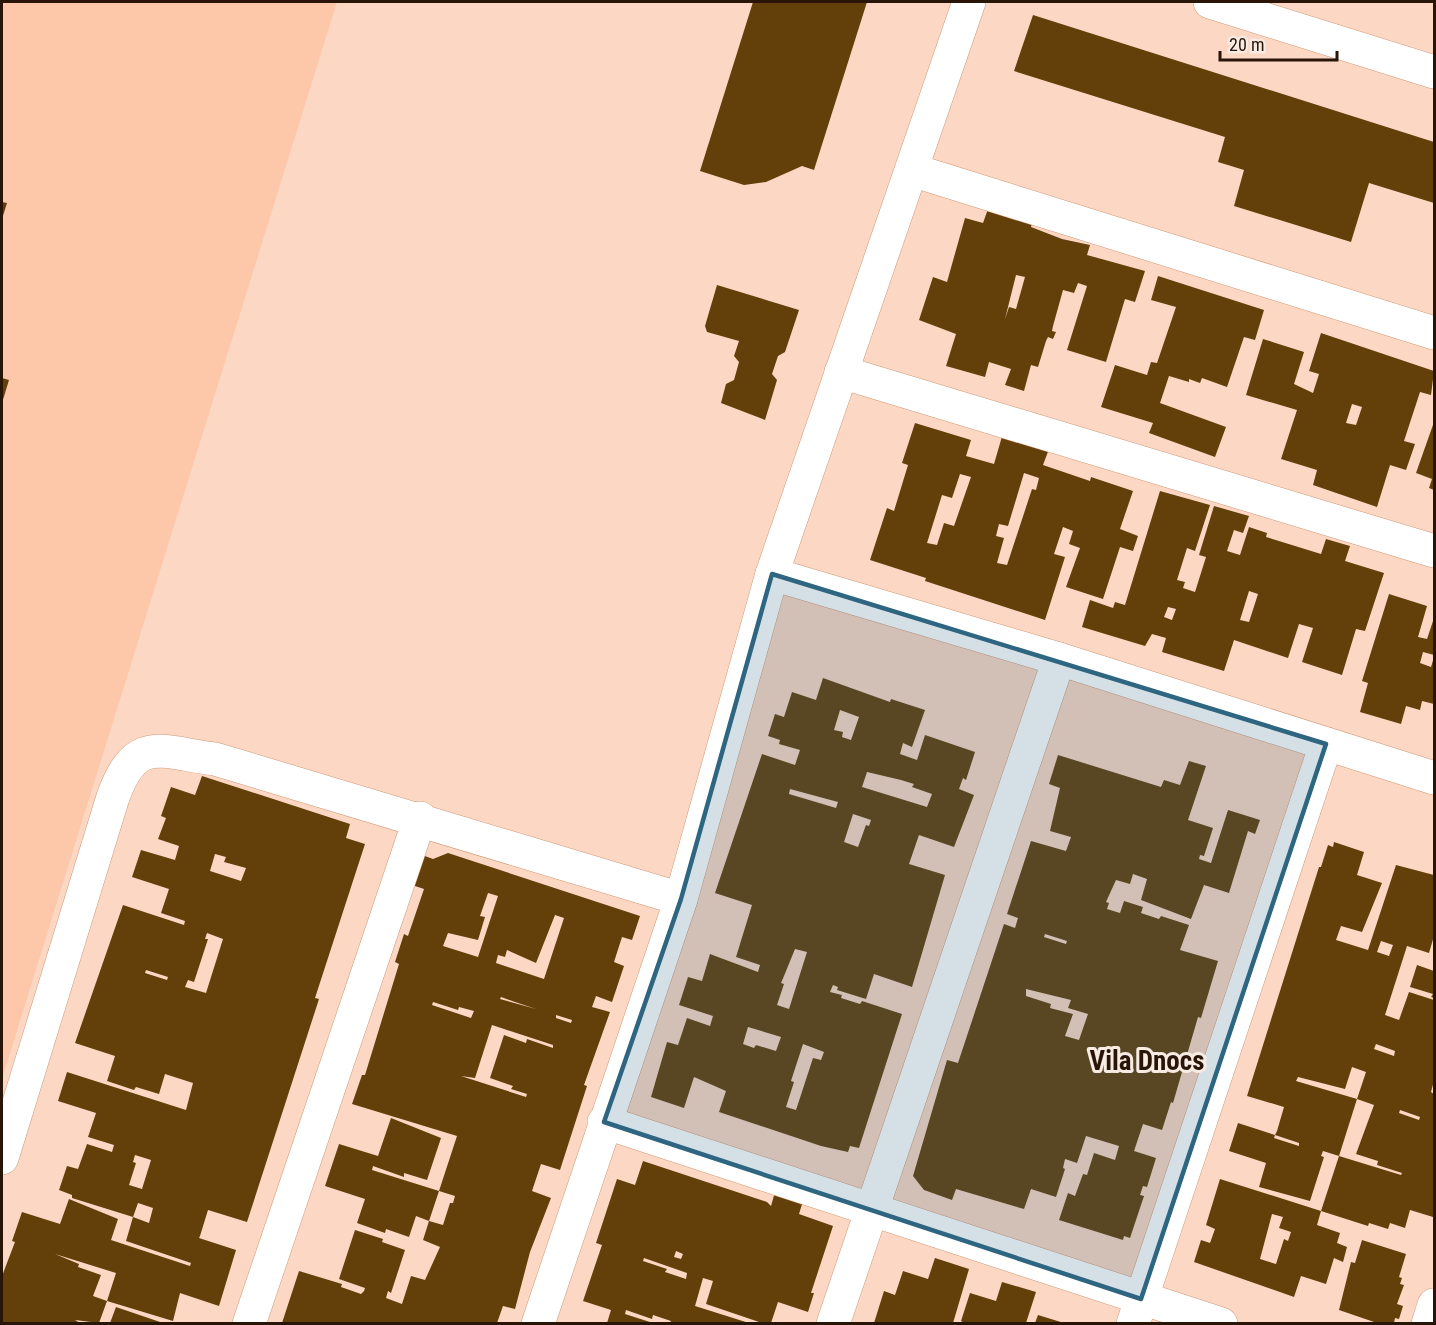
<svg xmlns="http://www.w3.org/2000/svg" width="1436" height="1325" viewBox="0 0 1436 1325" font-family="'Roboto Condensed',sans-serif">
	<rect width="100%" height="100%" fill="#fcd8c4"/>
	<path fill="#fdc8a9" d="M2 2H337L2 1079Z"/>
	<g fill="#63400a" fill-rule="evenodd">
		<path d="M753 2H867L814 170 802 166 766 182 744 185 700 171Z"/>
		<path d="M1033 15 1434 142V203L1369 183 1351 242 1234 206 1244 170 1218 162 1225 137 1014 71Z"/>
		<path d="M2 202 7 203 2 219Z"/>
		<path d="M988 209 1032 223 1031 227 1062 239 1090 245 1087 255 1145 271 1135 302 1125 299 1106 362 1067 350 1087 286 1078 283 1074 293 1063 290 1053 326 1052 331 1056 332 1053 339 1048 337 1046 341 1038 367 1031 365 1024 391 1005 385 1011 369 989 362 985 377 946 366 956 334 919 320 933 277 947 282 965 218 983 223ZM1016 275 1025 277 1016 309 1009 307 1005 319Z"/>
		<path d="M1158 276 1264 310 1255 340 1244 337 1227 387 1202 378 1200 383 1189 379V382L1169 376 1160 403 1226 427 1215 457 1149 433 1153 423 1101 407 1115 365 1147 375 1151 362 1157 363 1176 307 1151 300Z"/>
		<path d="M717 285 799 310 785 352 778 356 772 374 777 380 765 420 721 403 726 384 734 380 739 362 734 356 739 341 707 332 705 326Z"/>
		<path d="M1321 333 1434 371 1431 395 1420 392 1404 441 1415 444 1406 470 1390 465 1377 507 1313 485 1317 470 1281 459 1297 410 1246 395 1263 339 1304 352 1294 384 1313 393 1319 374 1309 371ZM1352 404 1362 407 1356 425 1346 423Z"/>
		<path d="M2 378 9 380 2 403Z"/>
		<path d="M1434 422V490L1429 488 1432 479 1416 473Z"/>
		<path d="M915 423 971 440 966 456 994 464 1003 433 1049 449 1043 465 1090 481 1091 477 1133 491 1120 529 1138 536 1133 551 1120 547 1103 599 1066 587 1080 548 1069 544 1073 531 1063 527 1054 554 1065 557 1045 620 925 581 926 578 870 560 887 508 894 511 908 465 902 463ZM1024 473 1039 478 1036 490 1032 489 1007 565 997 563 1004 538 996 536 999 524 1008 526ZM960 474 971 477 954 526 944 523 937 545 927 543 942 495 952 498Z"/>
		<path d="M1160 491 1210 505 1195 551 1187 548 1177 580 1185 582 1183 588 1195 592 1206 557 1199 555 1214 506 1249 516 1243 533 1234 530 1227 551 1240 555 1249 527 1267 533 1266 537 1321 554 1326 539 1350 546 1345 561 1384 573 1365 631 1356 629 1342 675 1302 662 1313 628 1299 624 1288 658 1234 640 1224 671 1162 652 1166 638 1152 634 1145 646 1082 627 1090 600 1113 608 1115 602 1125 605ZM1249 591 1258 594 1249 622 1240 620ZM1168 607 1176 609 1172 620 1164 617Z"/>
		<path d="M1389 594 1427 606 1418 637 1427 639 1434 618V655L1423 652 1420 663 1431 667 1434 657V704L1422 701 1420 710 1406 706 1401 724 1360 712 1368 683 1362 681Z"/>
		<path d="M823 678 890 702 891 699 925 710 912 747 903 743 900 754 917 760 925 735 975 752 966 780 963 778 959 789 974 795 954 847 919 835 909 864 945 875 912 987 874 974 866 999 837 990 838 987 833 985 830 992 842 995 841 998 860 1004 862 1001 902 1014 859 1148 850 1146 848 1152 821 1146 719 1112 726 1091 694 1077 684 1108 651 1097 667 1042 678 1045 687 1018 710 1026 713 1016 679 1005 688 977 702 981 710 954 758 972 760 965 736 957 752 905 715 893 762 754 795 765 800 750 779 744 780 740 768 736 775 714 784 717 792 692 816 700ZM840 710 859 717 851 740 842 737 843 732 834 730ZM867 772 901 780 914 784 912 787 932 794 927 807 862 787ZM790 789 838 802 836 808 789 794ZM853 814 871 820 869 826 866 825 858 847 844 842ZM795 949 807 952 789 1009 777 1005 784 984 781 983 784 976ZM748 1027 781 1037 776 1051 756 1045 754 1048 743 1044ZM803 1044 824 1052 821 1060 813 1058 796 1110 786 1107 794 1082 791 1081Z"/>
		<path d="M1058 755 1161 787 1164 780 1180 785 1189 761 1206 766 1188 820 1213 828 1204 856 1200 855 1199 859 1211 863 1228 810 1260 820 1255 834 1248 831 1229 893 1204 885 1191 919 1141 900 1147 879 1133 874 1130 884 1116 880 1106 902 1109 903 1107 909 1120 913 1124 901 1143 907 1141 913 1159 919 1161 916 1189 925 1180 950 1218 961 1201 1018 1198 1017 1173 1103 1171 1102 1162 1130 1143 1124 1134 1151 1156 1158 1147 1187 1143 1186 1140 1195 1144 1196 1130 1238 1124 1236 1123 1240 1059 1220 1068 1193 1075 1196 1083 1174 1087 1175 1094 1153 1115 1160 1119 1146 1086 1136 1077 1163 1065 1159 1063 1168 1065 1169 1056 1197 1031 1189 1024 1209 956 1189 952 1200 924 1190 913 1176 947 1060 958 1063 1004 924 1015 928 1018 918 1007 914 1031 841 1066 851 1071 837 1050 831 1060 788 1049 784ZM1045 934 1067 941 1066 944 1044 937ZM1026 989 1071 1000 1068 1008 1088 1014 1079 1040 1065 1036 1073 1014 1050 1008 1051 1004 1026 996Z"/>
		<path d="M202 776 350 824 346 838 365 844 315 998 319 999 247 1222 208 1210 200 1236 199 1238 236 1250 219 1306 180 1293 173 1321 107 1301 99 1323 75 1320 80 1323H2V1276L15 1242 12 1241 22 1212 60 1224 69 1199 118 1219 111 1240 190 1266 191 1263 126 1241 133 1217 149 1223 153 1208 138 1203 133 1217 72 1198V1195L59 1190 67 1166 78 1169 87 1144 112 1152 114 1145 88 1137 96 1113 58 1101 67 1072 186 1110 193 1083 165 1074 159 1094 136 1087 134 1090 107 1081 115 1056 75 1043 123 905 184 925 185 921 161 913 169 889 132 877 141 850 175 860 179 846 158 839 166 818 161 816 171 787 195 795ZM215 854 226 857 224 862 246 868 241 881 210 871ZM207 933 223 939 206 993 185 987 188 980 194 982 208 939H205ZM146 970 168 977 167 980 145 973ZM135 1155 151 1160 142 1189 129 1185 136 1163 133 1162ZM55 1254 116 1273 107 1301 93 1296 101 1275 78 1267 79 1264Z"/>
		<path d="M1334 842 1364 852 1357 875 1382 883 1362 932 1341 926 1336 940 1368 950 1396 865 1434 875V936L1429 953 1407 946 1385 1015 1399 1020 1409 992 1434 1000V1081L1431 1092 1434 1094V1213L1433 1217 1410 1210 1405 1228 1390 1223 1388 1229 1369 1223 1368 1226 1321 1211 1339 1156 1401 1175 1402 1173 1377 1165 1378 1161 1356 1154 1374 1105 1357 1099 1339 1156 1323 1151 1321 1156 1324 1157 1310 1201 1259 1187 1266 1163 1229 1151 1238 1123 1275 1135 1277 1131 1284 1107 1247 1096 1319 867H1321L1328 845 1333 847ZM1381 941 1393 945 1389 956 1377 952ZM1376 1044 1395 1051 1394 1056 1374 1049ZM1352 1067 1366 1072 1357 1099 1296 1081 1298 1077 1345 1089ZM1400 1110 1420 1117 1419 1120 1399 1113ZM1275 1135 1299 1143V1146L1274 1138Z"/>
		<path d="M448 853 640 916 632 940 622 937 614 962 624 966 612 1002 596 996 592 1007 610 1012 584 1085 587 1086 560 1170 541 1164 532 1191 551 1198 530 1252 515 1309 503 1306 497 1323H282L299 1271 342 1284 341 1287 361 1294 364 1291 365 1288 339 1279 355 1230 383 1239 382 1242 405 1250 391 1293 388 1291 386 1298 402 1304 411 1276 425 1280 440 1247 423 1240 429 1221 416 1216 409 1237 386 1229 385 1233 357 1223 365 1199 325 1186 339 1144 378 1156 391 1118 441 1138 427 1180 404 1173V1177L373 1166 372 1170 439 1191 457 1136 352 1104 362 1075H365L399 964 395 962 404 934 408 936 424 889 412 885 422 855 433 859ZM488 893 498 896 478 957 443 946 448 933 478 940 485 917 480 916ZM555 915 564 918 544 979 496 963 498 955 505 957 507 950 536 963ZM501 997 515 1002 536 1009 500 999ZM433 1002 458 1010 459 1007 474 1011 471 1018 432 1005ZM556 1015 572 1020 571 1023 556 1018ZM492 1025 553 1045V1048L527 1039 526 1043 504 1035 490 1078 513 1086 511 1089 527 1094 526 1097 461 1076 475 1078ZM439 1191 455 1196 453 1203H450L443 1225 429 1221Z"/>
		<path d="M1417 965 1434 971V998L1431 997 1433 994 1410 987Z"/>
		<path d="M643 1161 767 1202 771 1206 775 1192 803 1201 799 1214 833 1226 811 1293H814L808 1312 778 1302 771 1323H762L706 1304 713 1281 703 1278 695 1306 749 1323H670L671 1321 653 1315 652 1319 626 1310 625 1314 653 1323H607L611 1310 583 1301 602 1245 596 1243 617 1179 635 1185ZM676 1251 683 1254 681 1259 674 1257ZM644 1258 687 1273 686 1279 665 1272 667 1269 643 1261Z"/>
		<path d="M1220 1179 1321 1211 1317 1225 1340 1233 1337 1243 1347 1247 1343 1262 1334 1258 1326 1284 1301 1276 1294 1297 1194 1262 1201 1240 1210 1243 1215 1229 1206 1225ZM1272 1214 1283 1217 1279 1228 1291 1232 1288 1241 1284 1239 1276 1264 1260 1259Z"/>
		<path d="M1362 1240 1406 1254 1399 1277 1402 1278 1400 1284 1404 1285 1397 1304 1403 1306 1399 1319 1395 1318 1394 1323H1377L1339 1310 1351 1262 1355 1263Z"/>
		<path d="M935 1258 969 1269 953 1323H874L884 1291 895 1295 903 1271 928 1279Z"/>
		<path d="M1002 1282 1036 1292 1026 1323H964L961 1321 970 1293 996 1301Z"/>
		<path d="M116 1307 163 1323H110Z"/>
		<path d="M1038 1315 1064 1323H1035Z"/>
	</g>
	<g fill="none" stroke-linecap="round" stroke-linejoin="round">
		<defs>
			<g id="minor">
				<path d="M1210 2 1434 72"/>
				<path d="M912 170 1434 333"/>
				<path d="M841 372 1434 551"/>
				<path d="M772 574 1059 659 1434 778"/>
				<path d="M604 1122 1221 1324"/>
				<path d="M2 1158 113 797C136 734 159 752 215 759L681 899"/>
				<path d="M249 1324 420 818"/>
				<path d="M538 1324 681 899 772 574 969 2"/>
				<path d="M833 1324 1059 659"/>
				<path d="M1133 1324 1326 744"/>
				<path d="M1428 1324 1434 1305"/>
			</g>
		</defs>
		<use href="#minor" stroke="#d09877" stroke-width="34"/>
		<use href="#minor" stroke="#fff" stroke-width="33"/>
	</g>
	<path fill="#2e6580" fill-opacity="0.2" stroke="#2e6580" stroke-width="4.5" stroke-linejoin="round" d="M772 574 1326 744 1141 1299 604 1122 681 899Z"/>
	<g text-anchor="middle" stroke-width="6" stroke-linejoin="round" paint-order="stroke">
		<g font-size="27" font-weight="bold" fill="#291508" stroke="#f7ebe4">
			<text x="1147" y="1070">Vila Dnocs</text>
		</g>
	</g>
	<rect width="1436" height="1325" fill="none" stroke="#291508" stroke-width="6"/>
	<path d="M1220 51v9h117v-9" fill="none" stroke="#291508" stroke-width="3"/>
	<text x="1229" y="51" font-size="18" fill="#291508" stroke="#f7ebe4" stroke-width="4.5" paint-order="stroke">20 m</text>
</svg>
